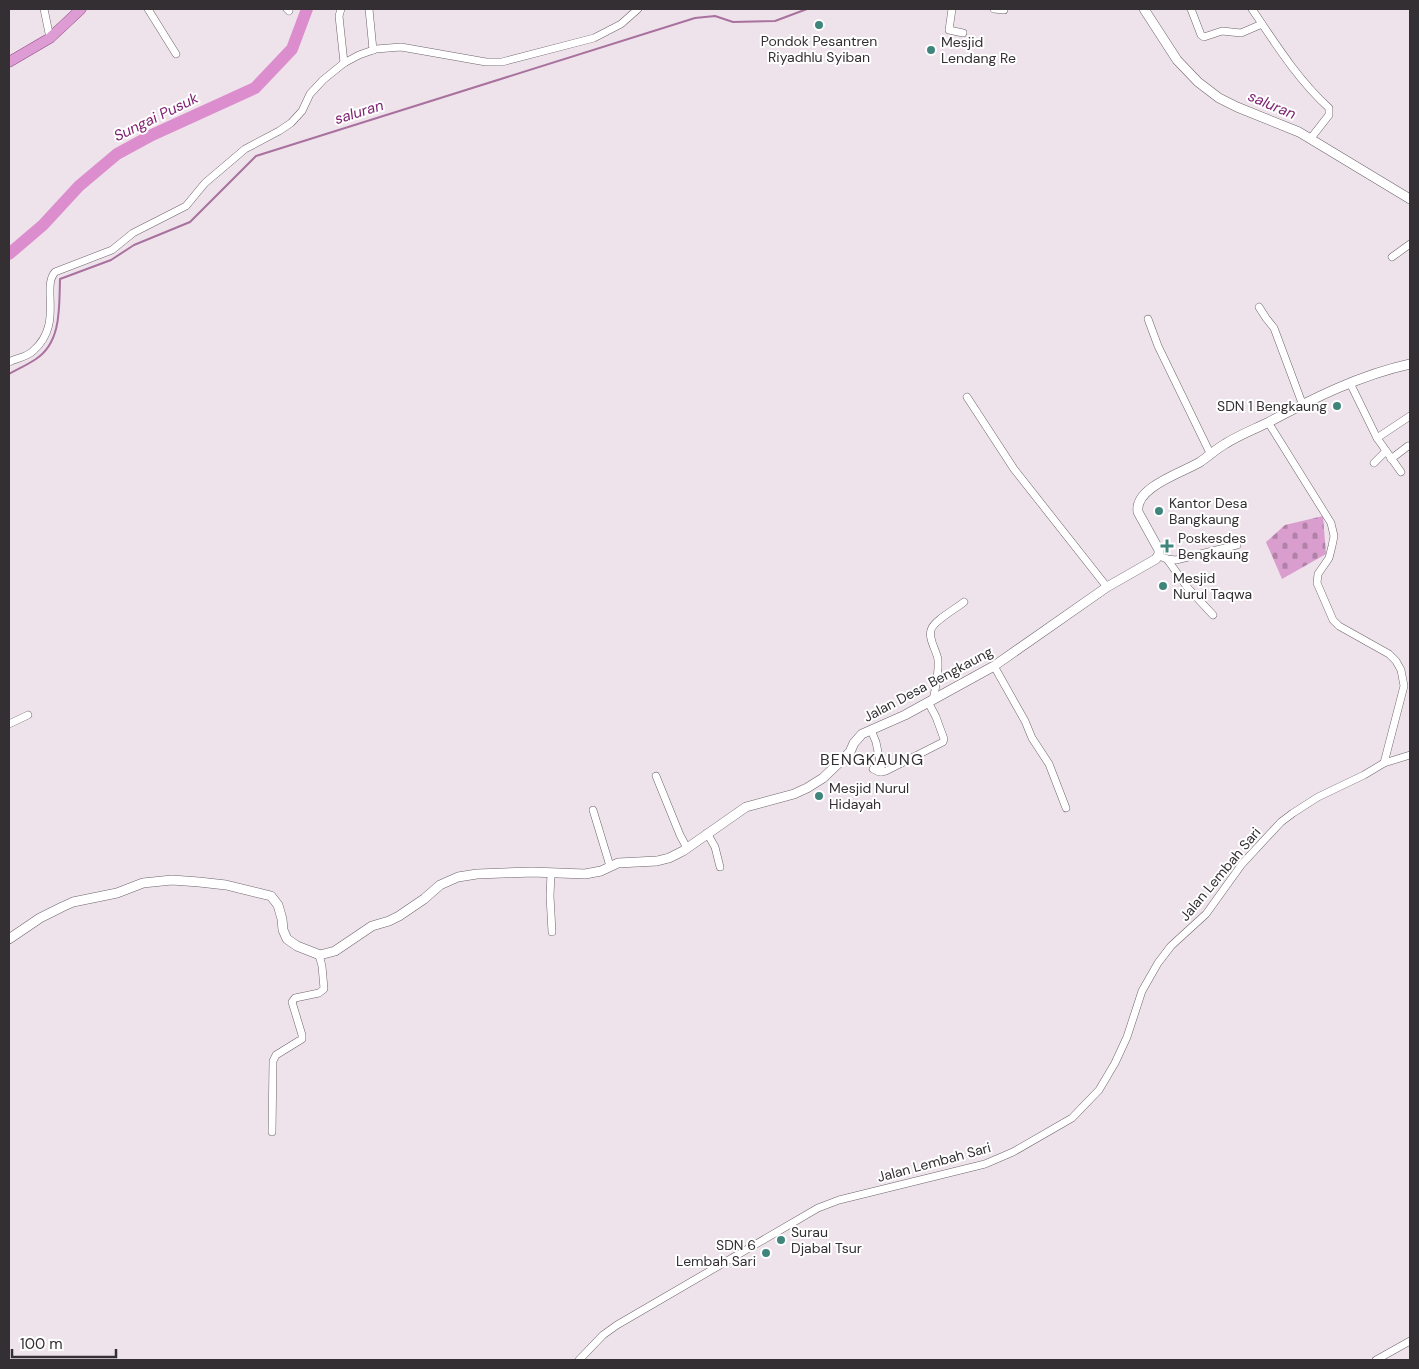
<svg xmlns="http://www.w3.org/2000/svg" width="1419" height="1369" viewBox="0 0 1419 1369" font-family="'DM Sans',sans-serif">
	<defs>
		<pattern id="cemetery-stones" width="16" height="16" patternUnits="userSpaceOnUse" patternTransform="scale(1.25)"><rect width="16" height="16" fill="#da9ece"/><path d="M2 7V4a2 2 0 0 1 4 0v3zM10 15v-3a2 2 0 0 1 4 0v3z" fill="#b181a8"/></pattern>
	</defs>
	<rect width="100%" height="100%" fill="#eee3eb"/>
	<path fill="url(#cemetery-stones)" d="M1323 516 1326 554 1282 579 1266 542 1285 525Z"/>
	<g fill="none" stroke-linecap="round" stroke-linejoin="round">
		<path stroke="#a9719e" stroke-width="2" d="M9 374C18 369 27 365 36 359 62 342 59 306 60 279L111 260 134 245 190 222 256 156 695 18 715 16 733 22 775 21 807 9"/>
		<path stroke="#dc8dcd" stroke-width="12" d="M9 254 43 225 79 186 117 154 152 135 255 88 292 49 307 9"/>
		<defs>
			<g id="minor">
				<path d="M44 9 50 38"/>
				<path d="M148 9 176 54"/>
				<path d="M287 9 289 11"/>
				<path d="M341 9 339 16 344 63"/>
				<path d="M369 9 373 50"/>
				<path d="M952 9 949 30 963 33"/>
				<path d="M994 9 1004 10"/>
				<path d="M1191 9 1201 35 1204 37 1222 31 1241 33 1262 24"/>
				<path d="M1252 9C1275 43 1298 80 1329 108V115L1311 138"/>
				<path d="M1392 257 1410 244"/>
				<path d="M1259 307 1266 318 1274 328 1302 403"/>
				<path d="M1148 319 1158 346 1210 453"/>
				<path d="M9 362C17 358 27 357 33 351 64 324 41 288 55 272L112 250 133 233 186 206 205 183 245 149 279 131 291 123 302 111 310 94 323 80 344 63 359 55 376 49 401 47 486 62H502L594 38 621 24 638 9"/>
				<path d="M1350 383 1377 438 1401 472"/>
				<path d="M967 397 1014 469 1107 587"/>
				<path d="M1377 438 1410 416"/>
				<path d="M1391 459 1408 446"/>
				<path d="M1374 463 1386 451"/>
				<path d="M1159 556 1167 559 1176 560 1237 545"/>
				<path d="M1167 559 1187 587 1213 615"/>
				<path d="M994 666 1025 721 1032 738 1049 764 1066 808"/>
				<path d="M933 700C936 686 939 674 938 660 937 651 928 639 931 630 933 621 957 608 964 602"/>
				<path d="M9 724 28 715"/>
				<path d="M871 730 876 742 882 772"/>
				<path d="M1384 763 1410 755"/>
				<path d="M873 769 879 772 886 771 943 742 944 739 936 717 928 702"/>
				<path d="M656 776 680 835 687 848"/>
				<path d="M593 810 610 866"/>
				<path d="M707 833 715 847 720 867"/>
				<path d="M551 873 550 896 552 932"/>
				<path d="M272 1132 273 1061 276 1055 302 1039V1035L292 1002 295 998 319 993 324 989 322 966 319 955"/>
				<path d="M579 1360 603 1335 617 1325 818 1208 839 1200 985 1164 1013 1152 1072 1118 1099 1090 1115 1063 1127 1037 1142 991 1158 963 1171 946 1206 914 1242 864 1281 822 1293 813 1318 797 1364 775 1384 763 1404 686 1401 670 1396 661 1389 654 1339 626 1333 620 1317 583 1318 574 1329 558 1332 546 1334 536 1331 523 1268 422"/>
				<path d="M1376 1360 1410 1341"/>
			</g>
			<g id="tertiary">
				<path d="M1144 9 1177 60 1198 82 1219 98 1237 107 1299 132 1410 199"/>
				<path d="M9 939 40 918 62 907 73 902 117 893 143 883 172 880 199 882 226 885 271 896 278 905 282 919 283 930 287 939 297 946 320 955 335 951 372 926 389 921 399 916 424 899 440 885 458 877 477 874 532 872 585 874 601 871 618 863 657 861 669 858 683 851 746 807 794 794 807 788 823 778 844 758 850 752 854 743 862 734 905 715 994 666 1107 587 1156 559 1159 554V550L1138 512C1134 487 1184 472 1200 462 1209 456 1216 449 1225 444 1239 435 1255 429 1269 422 1314 398 1360 375 1410 364"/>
			</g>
			<path id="primary" d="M9 62 50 38 81 9"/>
		</defs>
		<use href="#minor" stroke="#6d646b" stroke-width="8"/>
		<use href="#tertiary" stroke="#6d646b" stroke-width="10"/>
		<use href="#primary" stroke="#934b87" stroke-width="11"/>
		<use href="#minor" stroke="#fff" stroke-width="7"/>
		<use href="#tertiary" stroke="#fff" stroke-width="9"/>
		<use href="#primary" stroke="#dd9cd3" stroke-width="10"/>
	</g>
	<g fill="#3f857c" stroke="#fff" stroke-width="2">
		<circle cx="819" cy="25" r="5"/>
		<circle cx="931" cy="50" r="5"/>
		<circle cx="1337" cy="406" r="5"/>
		<circle cx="1159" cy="511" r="5"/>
		<path d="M1164.5 538.5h5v5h5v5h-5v5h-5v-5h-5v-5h5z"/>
		<circle cx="1163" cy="586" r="5"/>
		<circle cx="819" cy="796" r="5"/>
		<circle cx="781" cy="1240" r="5"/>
		<circle cx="766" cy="1253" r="5"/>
	</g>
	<g text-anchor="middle" stroke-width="4" stroke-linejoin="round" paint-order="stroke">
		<g font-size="14" fill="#332f32" stroke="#fff" text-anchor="start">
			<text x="819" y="46" text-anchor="middle">Pondok Pesantren<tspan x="819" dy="16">Riyadhlu Syiban</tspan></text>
			<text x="941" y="47">Mesjid<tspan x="941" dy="16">Lendang Re</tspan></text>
			<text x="1327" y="411" text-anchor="end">SDN 1 Bengkaung</text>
			<text x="1169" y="508">Kantor Desa<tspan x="1169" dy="16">Bangkaung</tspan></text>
			<text x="1178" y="543">Poskesdes<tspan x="1178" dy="16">Bengkaung</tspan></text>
			<text x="1173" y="583">Mesjid<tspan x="1173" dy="16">Nurul Taqwa</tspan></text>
			<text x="829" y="793">Mesjid Nurul<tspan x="829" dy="16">Hidayah</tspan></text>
			<text x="791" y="1237">Surau<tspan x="791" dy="16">Djabal Tsur</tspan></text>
			<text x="756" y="1250" text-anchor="end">SDN 6<tspan x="756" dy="16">Lembah Sari</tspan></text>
		</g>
		<g font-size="14" fill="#332f32" stroke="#fff">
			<text transform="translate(928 684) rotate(-28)" y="5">Jalan Desa Bengkaung</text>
			<text transform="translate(1220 874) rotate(-50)" y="5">Jalan Lembah Sari</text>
			<text transform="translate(934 1162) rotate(-15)" y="5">Jalan Lembah Sari</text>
		</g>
		<g font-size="15" font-style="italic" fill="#802373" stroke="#fff">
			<text transform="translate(1272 105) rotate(23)" y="5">saluran</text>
			<text transform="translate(359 112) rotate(-17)" y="5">saluran</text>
			<text transform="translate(156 117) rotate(-26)" y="5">Sungai Pusuk</text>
		</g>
		<g font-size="16" letter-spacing="1" fill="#332f32" stroke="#fff">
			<text x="872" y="765">BENGKAUNG</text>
		</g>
	</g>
	<rect width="1419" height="1369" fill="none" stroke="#332f32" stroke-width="20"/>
	<path d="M12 1349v8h104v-8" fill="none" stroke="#332f32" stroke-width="2.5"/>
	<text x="20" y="1349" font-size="15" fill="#332f32" stroke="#ffffff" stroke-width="4" paint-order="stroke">100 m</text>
</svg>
